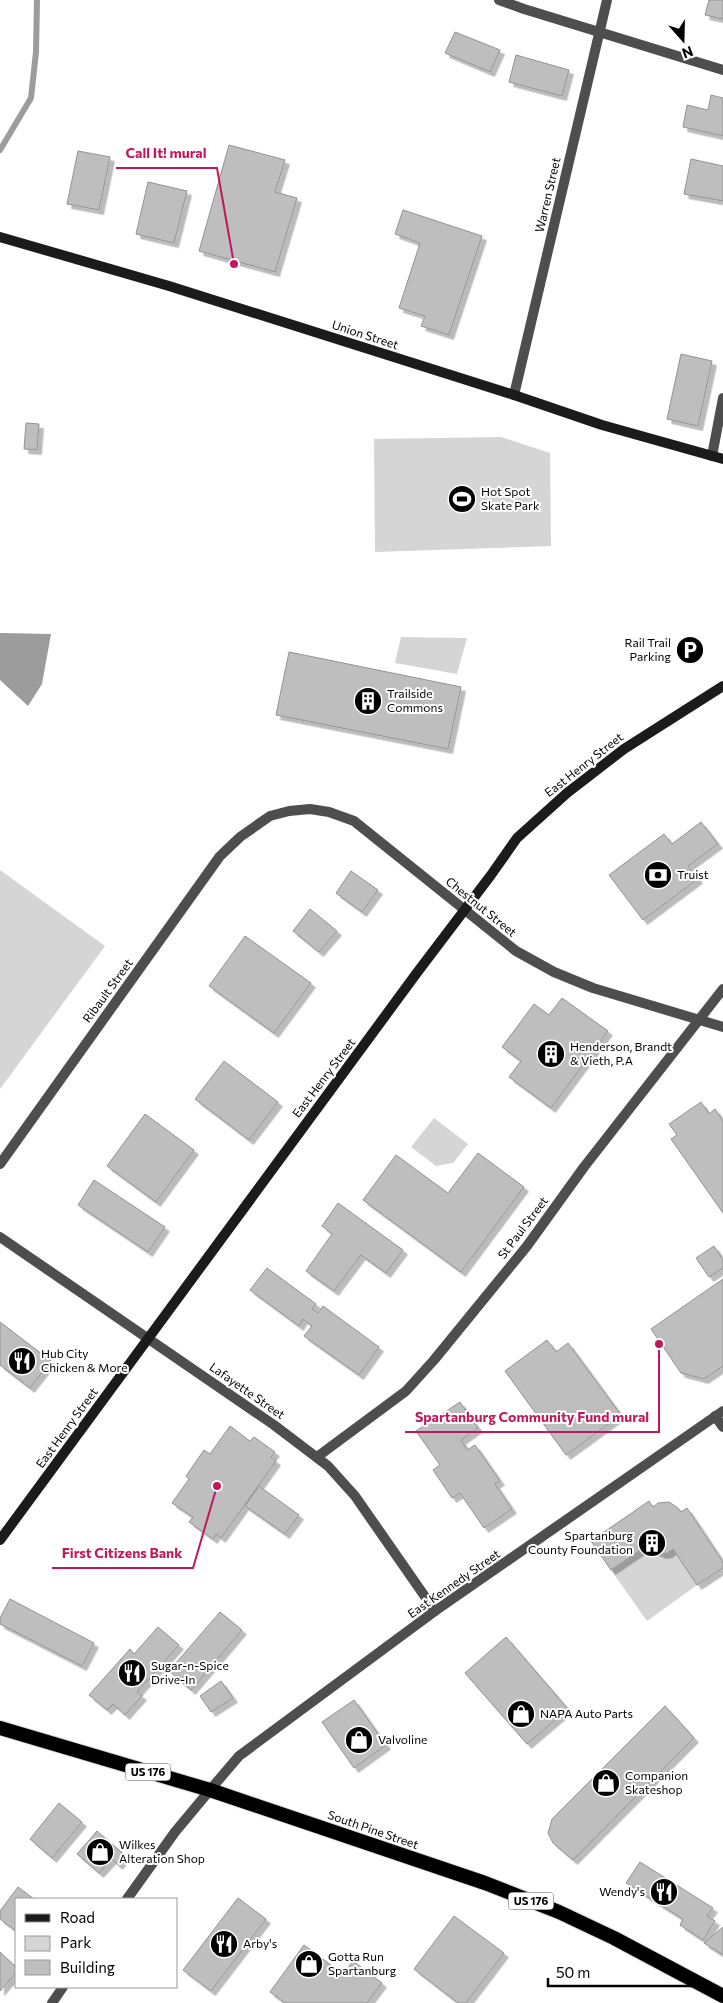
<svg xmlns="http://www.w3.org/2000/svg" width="723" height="2003" viewBox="0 0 723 2003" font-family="Commissioner,sans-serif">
	<defs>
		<filter id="shadow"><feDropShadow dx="4.5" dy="4.5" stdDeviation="0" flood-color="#0004"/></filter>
	</defs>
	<rect width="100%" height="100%" fill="#fff"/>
	<g fill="#d5d5d5">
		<path d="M501 437 550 453 551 546 375 552 374 439Z"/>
		<path d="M401 637 467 638 457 674 395 663Z"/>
		<path d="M0 870 105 946 0 1089Z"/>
		<path d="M434 1118 468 1144 453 1163 436 1166 411 1147Z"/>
		<path d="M648 1545 652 1550 662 1553 673 1549 697 1585 647 1621 611 1570Z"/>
	</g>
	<path fill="#9c9c9c" d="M0 633 51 634 42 684 28 706 0 680Z"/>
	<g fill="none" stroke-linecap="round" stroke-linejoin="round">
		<path stroke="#9c9c9c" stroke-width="6" d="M0 150 31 98 36 52 37 0"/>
	</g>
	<g fill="#bebebe" stroke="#929292" filter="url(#shadow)">
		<path d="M709 0H723V19L705 15Z"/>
		<path d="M455 32 500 50 490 72 445 53Z"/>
		<path d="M516 55 569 70 562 96 509 82Z"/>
		<path d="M711 95 723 98V136L683 127 687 105 708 110Z"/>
		<path d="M229 145 285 160 275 192 297 198 275 272 199 251Z"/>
		<path d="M78 151 110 157 99 210 67 204Z"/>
		<path d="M691 159 723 166V201L684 194Z"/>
		<path d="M148 182 187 191 174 243 136 234Z"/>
		<path d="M403 210 482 236 449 335 421 326 425 316 399 308 420 243 395 234Z"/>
		<path d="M681 354 712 361 698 426 667 419Z"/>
		<path d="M26 423 39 424 37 450 24 449Z"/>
		<path d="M289 652 461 687 448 749 276 715Z"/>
		<path d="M701 822 718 844 688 866 698 879 643 920 609 875 664 834 672 844Z"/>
		<path d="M351 871 378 890 362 912 336 893Z"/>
		<path d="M310 909 337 931 319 952 293 931Z"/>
		<path d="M245 936 311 983 274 1033 209 986Z"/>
		<path d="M562 998 608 1031 551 1108 509 1077 521 1061 502 1047 534 1004 549 1015Z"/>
		<path d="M224 1061 278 1102 249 1140 195 1099Z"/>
		<path d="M701 1102 709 1114 715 1109 723 1121V1213L671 1139 677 1135 669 1124Z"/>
		<path d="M145 1114 194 1150 156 1202 107 1166Z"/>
		<path d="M478 1153 524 1187 461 1272 363 1200 396 1155 448 1193Z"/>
		<path d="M94 1180 165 1227 148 1252 78 1205Z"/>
		<path d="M338 1203 403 1250 386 1273 361 1255 334 1291 306 1271 332 1234 322 1226Z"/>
		<path d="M714 1246 723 1260V1268L709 1277 696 1258Z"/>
		<path d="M267 1268 316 1304 312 1309 318 1313 323 1306 379 1347 359 1375 304 1336 312 1326 303 1319 299 1326 250 1290Z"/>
		<path d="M723 1279V1366L704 1379 681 1373 651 1329Z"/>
		<path d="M0 1322 51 1361 30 1388 0 1365Z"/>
		<path d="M547 1340 556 1352 568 1343 621 1415 566 1455 505 1371Z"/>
		<path d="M460 1402 478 1428 461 1440 467 1450 475 1445 500 1481 495 1484 512 1509 484 1528 460 1493 452 1498 433 1470 440 1465 416 1431Z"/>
		<path d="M230 1426 250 1441 254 1437 275 1452 271 1457 276 1461 221 1538 216 1534 213 1539 189 1522 193 1517 172 1503 189 1479 186 1476 204 1450 210 1454Z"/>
		<path d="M259 1486 299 1515 285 1534 245 1506Z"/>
		<path d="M649 1501 653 1507 658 1503 669 1502 678 1508 681 1512 687 1508 723 1562V1568L697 1585 673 1549 668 1553 662 1554 652 1550 648 1545 611 1570 591 1541Z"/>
		<path d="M10 1599 94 1643 82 1666 0 1624V1618Z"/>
		<path d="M220 1612 242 1630 191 1690 169 1671Z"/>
		<path d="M158 1627 179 1645 137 1692 142 1696 125 1715 113 1704 107 1710 89 1695 130 1649 134 1654Z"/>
		<path d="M506 1637 568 1709 527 1744 465 1673Z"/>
		<path d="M221 1681 233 1698 211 1712 200 1696Z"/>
		<path d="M354 1700 386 1745 354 1768 322 1722Z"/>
		<path d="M665 1706 694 1738 573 1860 553 1843 548 1833 552 1819Z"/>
		<path d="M59 1803 82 1822 52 1858 30 1839Z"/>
		<path d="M97 1831 126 1856 118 1865 112 1859 99 1873 77 1854Z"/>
		<path d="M640 1862 713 1908 707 1916 715 1921 703 1940 680 1925 683 1919 626 1883Z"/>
		<path d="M18 1887 34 1899H16V1931L0 1919V1911Z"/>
		<path d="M238 1898 266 1919 211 1991 183 1970Z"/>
		<path d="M454 1916 504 1953 466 2003H458L414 1969Z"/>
		<path d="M723 1927V1955L704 1943Z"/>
		<path d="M304 1945 343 1974 353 1961 382 1983 367 2003H285L270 1992Z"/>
		<path d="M0 1952 16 1967V1973L0 1991Z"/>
	</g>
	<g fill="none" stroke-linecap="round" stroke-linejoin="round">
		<defs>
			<path id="trunk" d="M0 1728 210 1790 485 1883 559 1912 614 1938 723 1996"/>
		</defs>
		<use href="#trunk" stroke="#dbdbdb" stroke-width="16"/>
		<g stroke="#4e4e4e" stroke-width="10">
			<path d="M499 0 524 9 723 70"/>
			<path d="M514 395 607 0"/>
			<path d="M712 456 723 398"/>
			<path d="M0 1164 220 856 240 837 270 816 289 811 310 809 329 812 354 821 516 951 554 972 593 988 723 1027"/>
			<path d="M0 1237 274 1425 328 1466 355 1496 435 1611"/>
			<path d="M715 1416 723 1427"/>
			<path d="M317 1457 406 1391 434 1360 527 1246 584 1167 723 989"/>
			<path d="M127 1899 175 1832 210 1790"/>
			<path d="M52 2003 63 1987"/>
		</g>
		<path stroke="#4e4e4e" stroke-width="10" d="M210 1790 239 1756 435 1611 723 1411"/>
		<g stroke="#1b1b1b" stroke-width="10">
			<path d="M0 237 169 286 514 395 602 425 723 459"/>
			<path d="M0 1540 416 974 491 875 517 838 567 793 624 749 723 686"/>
		</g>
		<use href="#trunk" stroke="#000" stroke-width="14"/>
	</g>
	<defs>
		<symbol id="stadium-disc" viewBox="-11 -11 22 22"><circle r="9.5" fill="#000" stroke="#fff"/><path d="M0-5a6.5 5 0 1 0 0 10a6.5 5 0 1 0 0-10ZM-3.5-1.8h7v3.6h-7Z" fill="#fff"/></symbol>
		<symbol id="parking-disc" viewBox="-11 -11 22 22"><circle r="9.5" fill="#000" stroke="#fff"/><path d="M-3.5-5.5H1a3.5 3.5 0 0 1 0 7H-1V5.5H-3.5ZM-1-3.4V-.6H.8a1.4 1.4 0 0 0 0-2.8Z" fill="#fff"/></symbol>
		<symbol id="building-disc" viewBox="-11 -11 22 22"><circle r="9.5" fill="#000" stroke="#fff"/><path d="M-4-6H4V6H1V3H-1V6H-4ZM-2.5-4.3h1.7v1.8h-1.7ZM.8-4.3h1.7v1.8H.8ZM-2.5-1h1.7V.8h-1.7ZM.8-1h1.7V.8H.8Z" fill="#fff"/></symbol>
		<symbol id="bank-disc" viewBox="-11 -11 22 22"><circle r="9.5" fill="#000" stroke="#fff"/><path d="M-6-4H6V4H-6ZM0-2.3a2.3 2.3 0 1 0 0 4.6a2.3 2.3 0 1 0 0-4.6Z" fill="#fff"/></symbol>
		<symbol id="restaurant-disc" viewBox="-11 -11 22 22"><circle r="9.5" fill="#000" stroke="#fff"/><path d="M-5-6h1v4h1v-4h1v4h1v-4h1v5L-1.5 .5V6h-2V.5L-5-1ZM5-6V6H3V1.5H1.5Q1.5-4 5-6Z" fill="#fff"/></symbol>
		<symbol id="shop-disc" viewBox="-11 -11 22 22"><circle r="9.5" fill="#000" stroke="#fff"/><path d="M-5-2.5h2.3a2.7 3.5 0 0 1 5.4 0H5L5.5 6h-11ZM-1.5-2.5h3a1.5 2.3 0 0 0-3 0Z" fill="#fff"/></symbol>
	</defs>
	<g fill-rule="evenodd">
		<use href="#stadium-disc" x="446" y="483" width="32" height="32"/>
		<use href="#parking-disc" x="674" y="634" width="32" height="32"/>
		<use href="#building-disc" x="352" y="685" width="32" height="32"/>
		<use href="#bank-disc" x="642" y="859" width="32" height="32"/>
		<use href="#building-disc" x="535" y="1038" width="32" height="32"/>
		<use href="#restaurant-disc" x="6" y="1345" width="32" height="32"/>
		<use href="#building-disc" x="636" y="1527" width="32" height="32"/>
		<use href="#restaurant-disc" x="116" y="1657" width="32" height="32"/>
		<use href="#shop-disc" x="505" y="1698" width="32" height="32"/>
		<use href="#shop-disc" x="343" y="1724" width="32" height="32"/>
		<use href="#shop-disc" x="590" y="1767" width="32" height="32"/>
		<use href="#shop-disc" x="84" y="1836" width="32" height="32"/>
		<use href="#restaurant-disc" x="648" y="1876" width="32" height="32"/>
		<use href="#restaurant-disc" x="208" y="1928" width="32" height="32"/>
		<use href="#shop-disc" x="293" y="1948" width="32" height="32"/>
	</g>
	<g text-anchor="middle" stroke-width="4" stroke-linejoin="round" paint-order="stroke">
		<g fill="#fff" stroke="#4c4c4c" stroke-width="1">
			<rect x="125.5" y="1763.5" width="45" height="17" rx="4"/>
			<rect x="508.5" y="1892.5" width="45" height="17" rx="4"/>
		</g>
		<g font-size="11" font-weight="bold" fill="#000">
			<text x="148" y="1776">US 176</text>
			<text x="531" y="1905">US 176</text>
		</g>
		<g font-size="12" fill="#000" stroke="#fff">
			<text transform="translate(548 195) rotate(-77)" y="4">Warren Street</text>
			<text transform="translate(365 335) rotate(18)" y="4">Union Street</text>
			<text transform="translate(584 765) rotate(-38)" y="4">East Henry Street</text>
			<text transform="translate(481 907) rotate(39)" y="4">Chestnut Street</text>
			<text transform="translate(108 991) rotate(-54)" y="4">Ribault Street</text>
			<text transform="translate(324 1078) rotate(-53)" y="4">East Henry Street</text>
			<text transform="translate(523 1228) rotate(-53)" y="4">St Paul Street</text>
			<text transform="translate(247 1391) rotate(35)" y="4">Lafayette Street</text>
			<text transform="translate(67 1428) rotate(-54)" y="4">East Henry Street</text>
			<text transform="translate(454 1584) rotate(-35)" y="4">East Kennedy Street</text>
			<text transform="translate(373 1830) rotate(19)" y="4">South Pine Street</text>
		</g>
		<g font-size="12" fill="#000" stroke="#fff" text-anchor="start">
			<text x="481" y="496">Hot Spot<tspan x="481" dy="14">Skate Park</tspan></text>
			<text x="671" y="647" text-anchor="end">Rail Trail<tspan x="671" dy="14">Parking</tspan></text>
			<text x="387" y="698">Trailside<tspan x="387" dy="14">Commons</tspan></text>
			<text x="677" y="879">Truist</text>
			<text x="570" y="1051">Henderson, Brandt<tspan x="570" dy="14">&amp; Vieth, P.A</tspan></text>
			<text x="41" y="1358">Hub City<tspan x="41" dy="14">Chicken &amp; More</tspan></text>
			<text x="633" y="1540" text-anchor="end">Spartanburg<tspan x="633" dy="14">County Foundation</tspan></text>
			<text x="151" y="1670">Sugar-n-Spice<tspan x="151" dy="14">Drive-In</tspan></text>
			<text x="540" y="1718">NAPA Auto Parts</text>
			<text x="378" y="1744">Valvoline</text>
			<text x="625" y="1780">Companion<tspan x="625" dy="14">Skateshop</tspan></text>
			<text x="119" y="1849">Wilkes<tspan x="119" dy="14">Alteration Shop</tspan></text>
			<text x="645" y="1896" text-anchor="end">Wendy's</text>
			<text x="243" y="1948">Arby's</text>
			<text x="328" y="1961">Gotta Run<tspan x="328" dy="14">Spartanburg</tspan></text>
		</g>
	</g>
	<path fill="none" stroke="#c2185b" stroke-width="2" d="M234 264L217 168H116M659 1344L659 1432H405M217 1486L193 1568H52"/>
	<g fill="#c2185b" stroke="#fff" stroke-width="2">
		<circle cx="234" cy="264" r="5"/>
		<circle cx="659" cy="1344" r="5"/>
		<circle cx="217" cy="1486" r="5"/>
	</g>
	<g font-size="14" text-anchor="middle" font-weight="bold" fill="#c2185b" stroke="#fff" stroke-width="4" stroke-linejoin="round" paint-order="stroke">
		<text x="166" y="158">Call It! mural</text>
		<text x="532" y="1422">Spartanburg Community Fund mural</text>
		<text x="122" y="1558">First Citizens Bank</text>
	</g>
	<rect x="15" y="1898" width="162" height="90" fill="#ffffff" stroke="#999999"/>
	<rect x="25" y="1914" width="25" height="8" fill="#1b1b1b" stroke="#999999"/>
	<text x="60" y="1923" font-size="15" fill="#000000">Road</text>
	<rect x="25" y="1936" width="25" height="15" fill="#d5d5d5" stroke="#999999"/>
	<text x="60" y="1948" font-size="15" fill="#000000">Park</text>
	<rect x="25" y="1960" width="25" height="15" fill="#bebebe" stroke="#999999"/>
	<text x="60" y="1973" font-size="15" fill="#000000">Building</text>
	<g transform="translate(683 40) rotate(160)" stroke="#ffffff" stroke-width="4" paint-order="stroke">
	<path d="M0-4L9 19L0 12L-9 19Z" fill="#000000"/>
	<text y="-8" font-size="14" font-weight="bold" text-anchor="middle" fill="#000000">N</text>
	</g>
	<path d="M548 1978v8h151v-8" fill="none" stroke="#000000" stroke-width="2.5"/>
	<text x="556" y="1978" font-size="15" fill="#000000" stroke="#ffffff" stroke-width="4" paint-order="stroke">50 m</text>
</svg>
